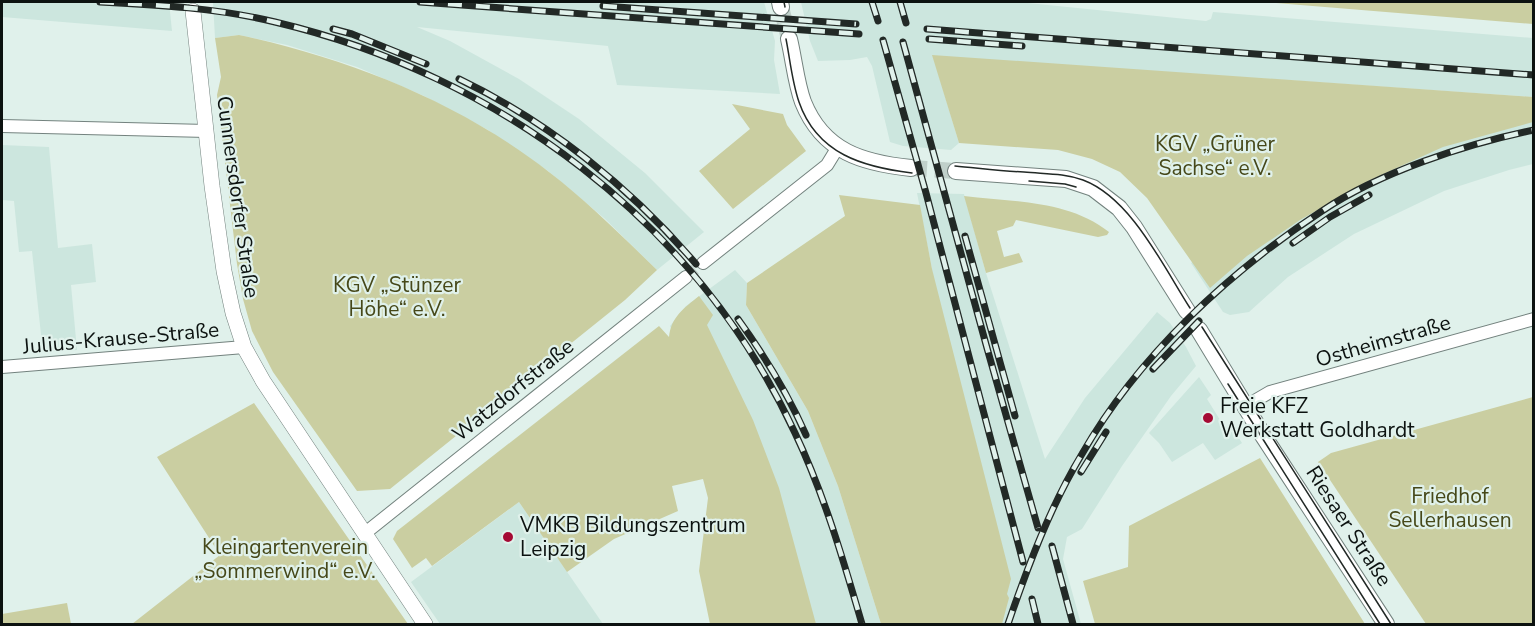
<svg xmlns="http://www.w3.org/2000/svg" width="1535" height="626" viewBox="0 0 1535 626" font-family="'Nunito Sans',sans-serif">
	<rect width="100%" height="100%" fill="#e0f1eb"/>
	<g fill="#cce6de">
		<path d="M2 2H169L172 31 2 17Z"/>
		<path d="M213 2H764L775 41 774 60 780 94 617 85 608 46 417 27 450 41 519 79 579 119 645 173 704 232 657 270 604 218 548 171 488 130 424 96 357 67 287 45 239 35 215 38Z"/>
		<path d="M801 2H1018L1206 21 1211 19 1213 12 1533 38V97L933 56 959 143 951 150 903 146 890 142 872 66 867 57 850 60 818 61 810 41Z"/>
		<path d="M1533 105V164L1509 170 1444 191 1354 234 1288 277 1249 312 1230 315 1223 312 1191 263 1234 238Z"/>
		<path d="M2 145 49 147 58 248 92 244 96 282 71 285 77 350 43 353 32 251 19 252 14 201 2 200Z"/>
		<path d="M917 193 964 194 986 273 1045 459 1085 398 1157 312 1170 323 1186 347 1196 366 1171 396 1122 466 1082 529 1067 537 1063 559 1081 624H941L932 269Z"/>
		<path d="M735 270 747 283 746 305 808 411 838 486 881 624H785L670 326 686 306Z"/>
		<path d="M1199 377 1211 395 1207 399 1225 428 1231 426 1242 443 1215 460 1203 443 1172 462 1159 443 1149 433Z"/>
		<path d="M519 502 603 624H440L411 582Z"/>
	</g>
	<g fill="#cacea1">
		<path d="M1264 2H1533V24Z"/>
		<path d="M239 35C350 59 459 102 549 172 588 202 622 236 657 270L625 300 390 489 357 491 273 372 252 331 243 299 237 264 217 95 221 77 215 38Z"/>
		<path d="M932 55 1533 97V122L1443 147 1370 180 1300 220 1247 256 1210 288 1147 198 1120 172 1092 159 1058 150 959 143Z"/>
		<path d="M732 104 783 114 787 125 806 151 733 209 699 171 750 129Z"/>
		<path d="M839 195 920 205 932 269 1011 579 1007 594 1009 598 1002 624H881L838 486 808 411 746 305 747 283 845 216Z"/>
		<path d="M964 196C1014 202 1068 200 1109 232L1107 235 1098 237 1016 220 1013 226 997 231 1004 257 1019 253 1023 262 986 273Z"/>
		<path d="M699 296 713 315 707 325 753 420 779 488 816 624H710L699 571 708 498 703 479 672 486 678 511 614 539 567 572 519 502 432 566 426 558 412 568 393 539 397 531 659 326 669 337C671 317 684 308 699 296Z"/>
		<path d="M1533 397V624H1426L1318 462 1331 453Z"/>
		<path d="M254 403 408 624H132L220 555 157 457Z"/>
		<path d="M1260 458 1365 624H1095L1083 581 1128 567 1129 526Z"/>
		<path d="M67 603 71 624H2V614Z"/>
	</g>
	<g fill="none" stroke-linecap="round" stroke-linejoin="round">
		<path stroke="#c0d0ca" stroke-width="12" stroke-dasharray="12 6" stroke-linecap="butt" d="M686 277 703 263"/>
		<g stroke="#c0d0ca" stroke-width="16" stroke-dasharray="16 8" stroke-linecap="butt">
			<path d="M781 7 789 39"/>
			<path d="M911 168 956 171"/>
		</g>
		<defs>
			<g id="minor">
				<path d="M2 126 207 131"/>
				<path d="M703 263 827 165 838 147"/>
				<path d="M2 367 244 347"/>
				<path d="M1246 406 1270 392 1534 319"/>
				<path d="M364 534 686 277"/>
			</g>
			<path id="tertiary" d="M193 11 212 186 224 271 233 313 244 347 263 381 425 624"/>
			<g id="secondary">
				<path d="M780 2 781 7"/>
				<path d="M789 39C794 60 796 83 803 102 823 152 863 163 911 168"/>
				<path d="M956 171 1066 179 1093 188 1119 208 1134 227 1187 311"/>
				<path d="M1199 330 1264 437 1386 624"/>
			</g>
		</defs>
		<use href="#minor" stroke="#73827e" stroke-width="14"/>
		<use href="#tertiary" stroke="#73827e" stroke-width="16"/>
		<use href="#secondary" stroke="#73827e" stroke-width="18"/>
		<use href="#minor" stroke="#fff" stroke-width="12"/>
		<use href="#tertiary" stroke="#fff" stroke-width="15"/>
		<use href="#secondary" stroke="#fff" stroke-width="16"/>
		<g stroke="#222926" stroke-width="1.5">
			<path d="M784 2 785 7"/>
			<path d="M786 39C790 59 792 82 799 102 817 154 863 167 912 173"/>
			<path d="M955 166C978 168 1001 171 1024 172 1044 174 1064 173 1083 180 1131 198 1163 266 1190 308"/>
			<path d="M1029 181 1065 184 1076 187"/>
			<path d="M1202 327 1391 624"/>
			<path d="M1228 384 1380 624"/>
		</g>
		<defs>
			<g id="rail">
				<path d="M100 2C159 5 218 8 275 22 499 75 697 222 795 433 824 494 843 559 862 624"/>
				<path d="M420 2 859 34"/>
				<path d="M872 2 878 21"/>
				<path d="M900 2 906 23"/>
				<path d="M603 6 856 24"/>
				<path d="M333 29 352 34 426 64"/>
				<path d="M927 29 1534 75"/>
				<path d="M929 39 1022 46"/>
				<path d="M883 40 926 193 1023 562"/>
				<path d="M903 42 987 348 1038 528"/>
				<path d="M459 79C549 122 631 188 696 264"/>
				<path d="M965 236 1015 416"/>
				<path d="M1293 243 1330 217 1369 195"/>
				<path d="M738 319C764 355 788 394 806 435"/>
				<path d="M1153 369 1199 321"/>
				<path d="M1081 472 1106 432"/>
				<path d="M1052 546 1073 624"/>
				<path d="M1032 599 1038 624"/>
				<path d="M1008 624C1028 566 1050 507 1082 454 1138 356 1229 272 1322 211 1380 172 1466 144 1534 130"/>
			</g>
		</defs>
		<use href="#rail" stroke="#222926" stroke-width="7"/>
		<use href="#rail" stroke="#e0f1eb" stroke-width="4.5" stroke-dasharray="14" stroke-linecap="butt"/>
	</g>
	<g fill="#a50a34" stroke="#e0f1eb" stroke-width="2">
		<circle cx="1208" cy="418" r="6"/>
		<circle cx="508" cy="537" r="6"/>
	</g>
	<g text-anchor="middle" stroke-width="4.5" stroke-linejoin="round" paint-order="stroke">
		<g font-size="21" fill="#464819" stroke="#e0f1eb">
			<text x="1215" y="151">KGV „Grüner<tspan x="1215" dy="24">Sachse“ e.V.</tspan></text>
			<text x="397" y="292">KGV „Stünzer<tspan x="397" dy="24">Höhe“ e.V.</tspan></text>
			<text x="1450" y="503">Friedhof<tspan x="1450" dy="24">Sellerhausen</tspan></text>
			<text x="285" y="554">Kleingartenverein<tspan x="285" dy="24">„Sommerwind“ e.V.</tspan></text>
		</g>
		<g font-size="21" fill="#0c1210" stroke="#e0f1eb">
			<text transform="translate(238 197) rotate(82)" y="7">Cunnersdorfer Straße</text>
			<text transform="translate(121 338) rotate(-5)" y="7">Julius-Krause-Straße</text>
			<text transform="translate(1383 341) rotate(-16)" y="7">Ostheimstraße</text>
			<text transform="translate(513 390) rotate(-39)" y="7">Watzdorfstraße</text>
			<text transform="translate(1349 526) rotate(57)" y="7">Riesaer Straße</text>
		</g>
		<g font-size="21" fill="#0c1210" stroke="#e0f1eb" text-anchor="start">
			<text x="1220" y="413">Freie KFZ<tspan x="1220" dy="24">Werkstatt Goldhardt</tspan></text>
			<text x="520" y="532">VMKB Bildungszentrum<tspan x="520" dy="24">Leipzig</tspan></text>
		</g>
	</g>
	<rect width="1535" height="626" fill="none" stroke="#0c1210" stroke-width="6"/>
</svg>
